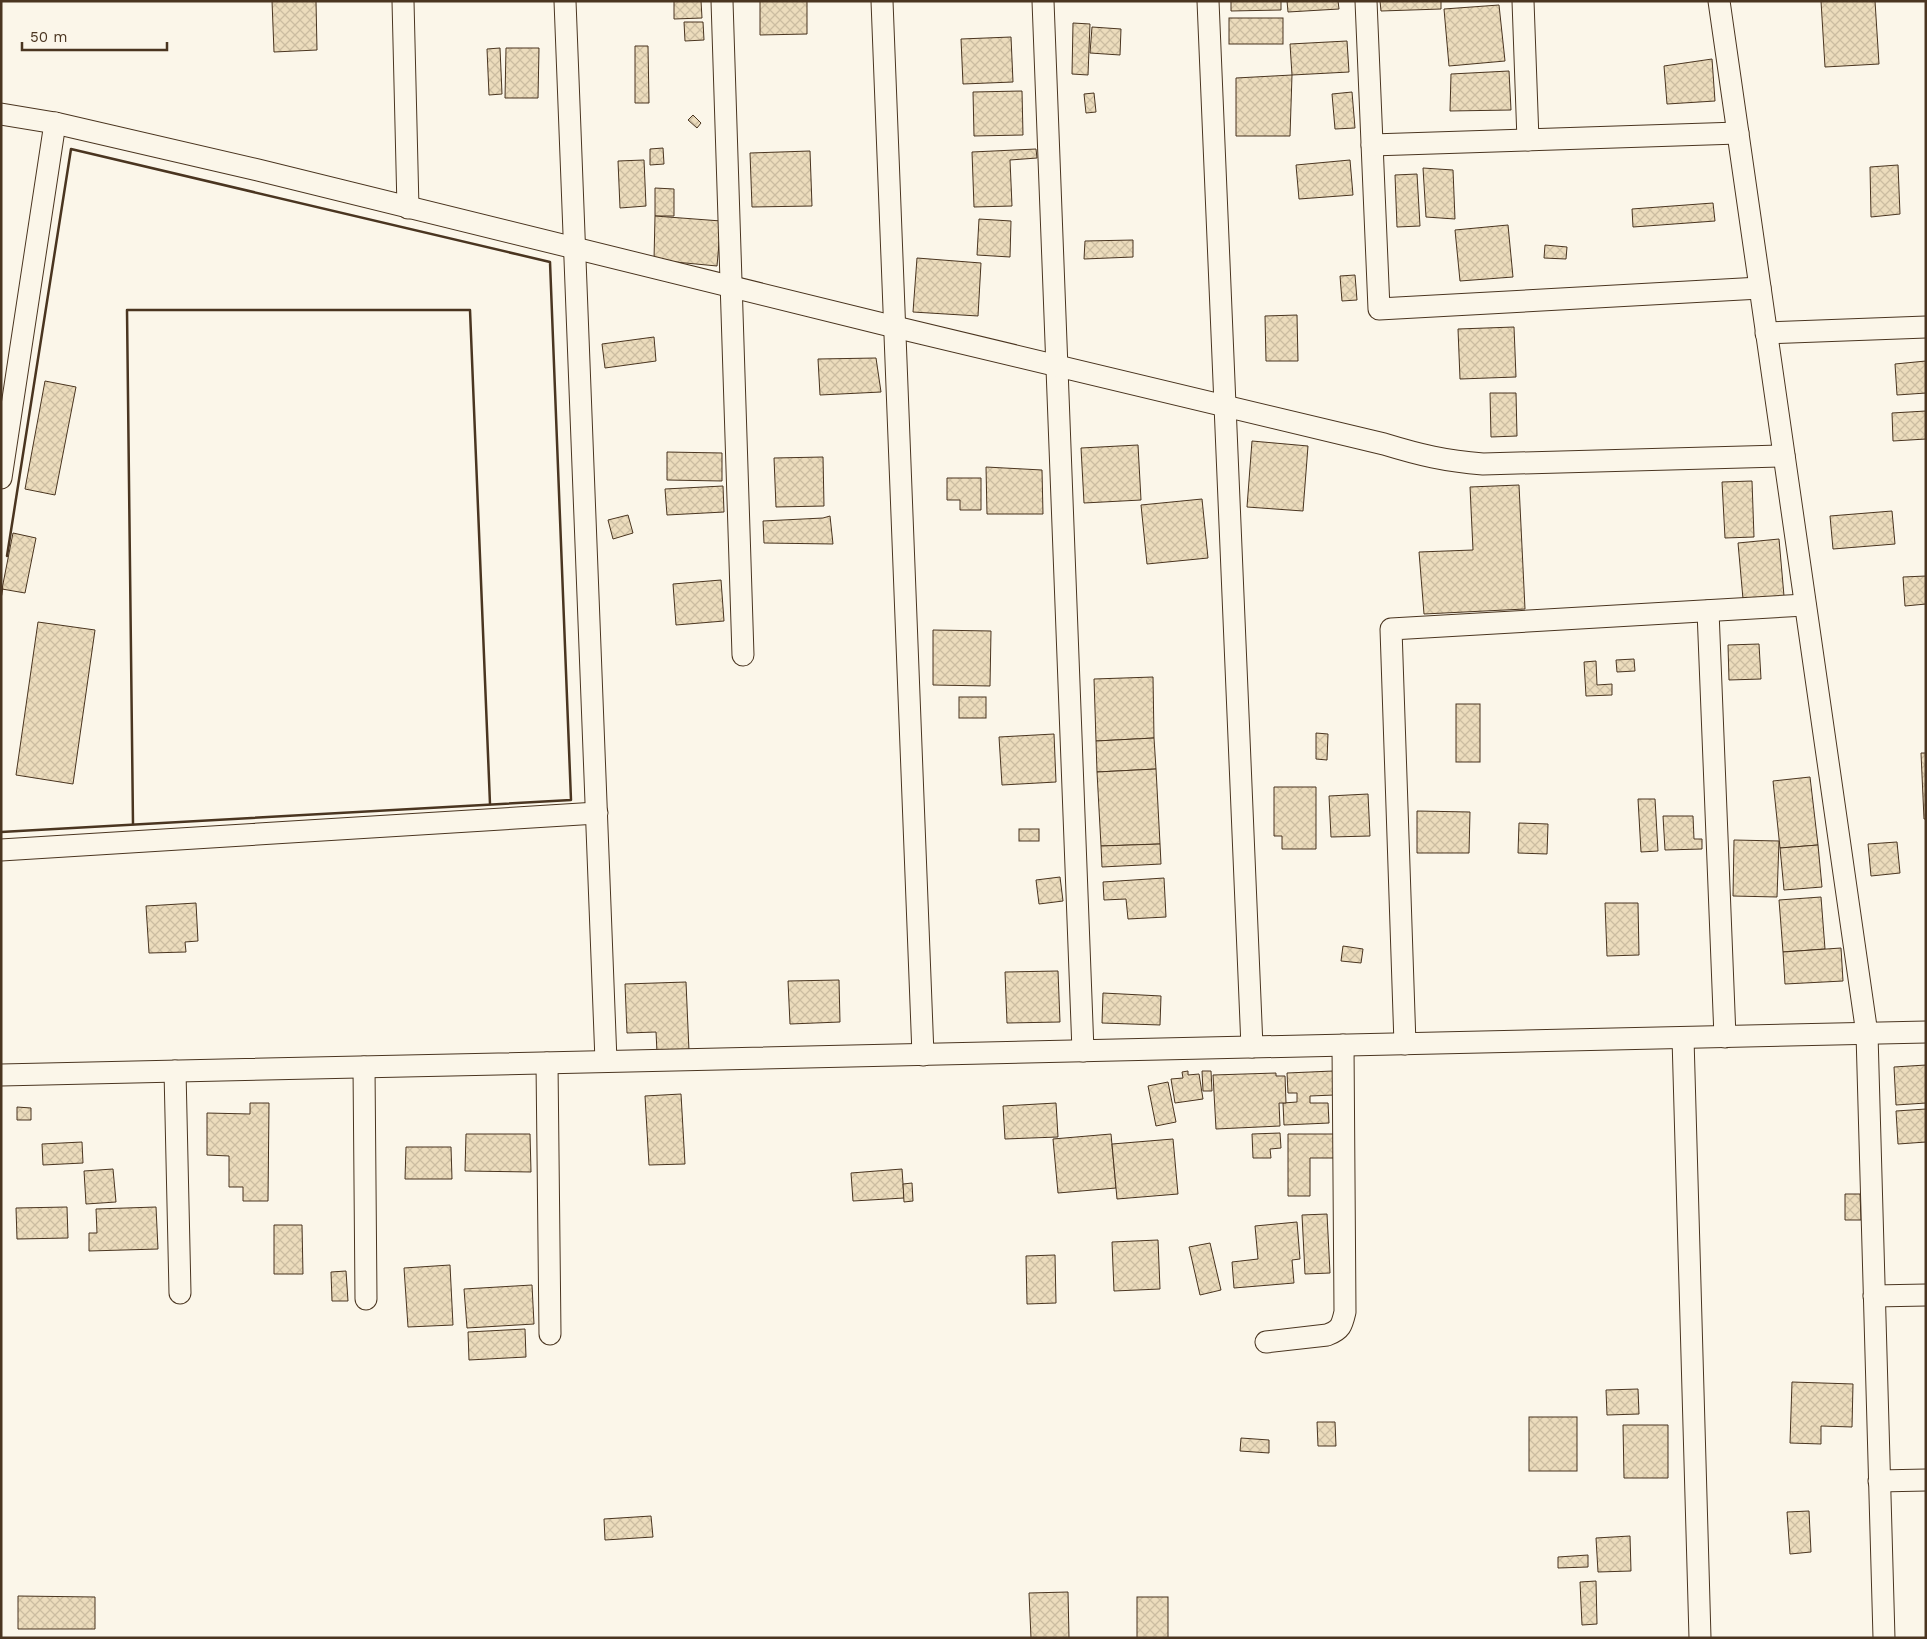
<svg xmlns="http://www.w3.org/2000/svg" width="1927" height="1639" viewBox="0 0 1927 1639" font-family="'Work Sans',sans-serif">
	<defs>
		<pattern id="building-cross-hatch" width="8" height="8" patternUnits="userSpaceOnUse" patternTransform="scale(1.25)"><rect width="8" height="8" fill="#ecdcbc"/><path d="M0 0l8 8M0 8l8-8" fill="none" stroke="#ccbda1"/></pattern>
	</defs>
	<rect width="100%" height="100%" fill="#fbf6e9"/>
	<g fill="url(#building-cross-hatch)" stroke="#4a3520">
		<path d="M272 1H316L317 50 274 52Z"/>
		<path d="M674 1H701L702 18 674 19Z"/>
		<path d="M760 1H807V34L760 35Z"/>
		<path d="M1231 1H1281V10L1231 11Z"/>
		<path d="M1287 1H1338L1339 9 1288 12Z"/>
		<path d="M1380 1H1441V9L1381 11Z"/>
		<path d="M1821 1H1875L1879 64 1825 67Z"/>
		<path d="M1499 5 1505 61 1449 66 1444 9Z"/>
		<rect x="1229" y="18" width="54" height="26"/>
		<path d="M684 22H703L704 40 685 41Z"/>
		<path d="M1073 23 1090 24 1088 75 1072 74Z"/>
		<path d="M1092 27 1121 29 1120 55 1090 53Z"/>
		<path d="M1011 37 1013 82 963 84 961 39Z"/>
		<path d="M1347 41 1349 72 1292 75 1290 44Z"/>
		<path d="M635 46H648L649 103H635Z"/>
		<path d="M500 48 502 94 489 95 487 49Z"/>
		<path d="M506 48H539L538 98H505Z"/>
		<path d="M1712 59 1715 101 1667 104 1664 66Z"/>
		<path d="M1509 71 1511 110 1450 111 1451 74Z"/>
		<path d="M1292 75 1290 136H1236V78Z"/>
		<path d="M1022 91 1023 135 974 136 973 92Z"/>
		<path d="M1352 92 1355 128 1335 129 1332 94Z"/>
		<path d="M1094 93 1096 112 1086 113 1084 94Z"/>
		<path d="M693 115 701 123 697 128 688 120Z"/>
		<path d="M663 148 664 164 650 165V149Z"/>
		<path d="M1036 149 1037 158 1010 160 1012 206 974 207 972 152Z"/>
		<path d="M810 151 812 206 752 207 750 153Z"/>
		<path d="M644 160 646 206 620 208 618 161Z"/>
		<path d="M1350 160 1353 195 1299 199 1296 165Z"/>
		<path d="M1898 165 1900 214 1871 217 1870 167Z"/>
		<path d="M1423 168 1453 170 1455 219 1426 217Z"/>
		<path d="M1417 174 1420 226 1397 227 1395 175Z"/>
		<path d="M655 188 674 189V216H655Z"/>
		<path d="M1713 203 1715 221 1633 227 1632 209Z"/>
		<path d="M655 216 721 221 717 266 654 260Z"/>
		<path d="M979 219 1011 221 1010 257 977 255Z"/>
		<path d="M1508 225 1513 277 1460 281 1455 230Z"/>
		<path d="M1133 240V257L1084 259 1085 241Z"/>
		<path d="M1545 245 1567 247 1566 259 1544 258Z"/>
		<path d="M917 258 981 263 978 316 913 312Z"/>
		<path d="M1355 275 1357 300 1342 301 1340 276Z"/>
		<path d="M1297 315 1298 361H1266L1265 316Z"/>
		<path d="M1514 327 1516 377 1460 379 1458 329Z"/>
		<path d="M654 337 656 361 605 368 602 344Z"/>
		<path d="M876 358 881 392 820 395 818 359Z"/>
		<path d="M1926 361V393L1897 395 1895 364Z"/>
		<path d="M45 381 76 387 55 495 25 489Z"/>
		<path d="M1490 393H1516L1517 436 1491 437Z"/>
		<path d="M1926 411V439L1893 441 1892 413Z"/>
		<path d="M1252 441 1308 446 1303 511 1247 507Z"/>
		<path d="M1138 445 1141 500 1084 503 1081 448Z"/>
		<path d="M667 452 722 453V481L667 480Z"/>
		<path d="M823 457 824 506 776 507 774 458Z"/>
		<path d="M986 467 1042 470 1043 514H987Z"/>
		<path d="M947 478H981V510H960V500H947Z"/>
		<path d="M1752 481 1754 537 1725 538 1722 482Z"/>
		<path d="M1519 485 1525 609 1424 614 1419 552 1473 550 1470 487Z"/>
		<path d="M723 486 724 512 667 515 665 489Z"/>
		<path d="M1202 499 1208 558 1147 564 1141 505Z"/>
		<path d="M1892 511 1895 544 1833 549 1830 516Z"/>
		<path d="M628 515 633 533 613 539 608 520Z"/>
		<path d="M830 516 833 544 764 543 763 521 823 518Z"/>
		<path d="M13 533 36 538 25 593 2 589Z"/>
		<path d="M1779 539 1784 596 1743 599 1738 543Z"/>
		<path d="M1926 576V604L1905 606 1903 577Z"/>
		<path d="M721 580 724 621 676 625 673 584Z"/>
		<path d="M38 622 95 630 73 784 16 775Z"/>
		<path d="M933 630 991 631 990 686 933 685Z"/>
		<path d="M1759 644 1761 679 1729 680 1728 645Z"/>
		<path d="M1634 659 1635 671 1617 672 1616 660Z"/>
		<path d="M1596 661 1597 685 1612 684V695L1586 696 1584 662Z"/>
		<path d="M1153 677 1154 738 1096 741 1094 679Z"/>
		<rect x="959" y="697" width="27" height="21"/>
		<rect x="1456" y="704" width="24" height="58"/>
		<path d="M1316 733 1328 734 1327 760 1316 759Z"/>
		<path d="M1054 734 1056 782 1002 785 999 737Z"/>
		<path d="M1154 738 1156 769 1097 772 1096 741Z"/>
		<path d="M1921 753H1926V819H1924Z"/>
		<path d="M1156 769 1160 844 1101 846 1097 772Z"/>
		<path d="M1810 777 1818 845 1780 848 1773 781Z"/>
		<path d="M1274 787H1316V849H1282V836H1274Z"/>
		<path d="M1368 794 1370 836 1331 837 1329 796Z"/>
		<path d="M1638 799H1655L1658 851 1641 852Z"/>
		<path d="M1417 811 1470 812 1469 853H1417Z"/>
		<path d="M1663 816H1693L1694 839H1702V849L1665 850Z"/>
		<path d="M1519 823 1548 824 1547 854 1518 853Z"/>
		<rect x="1019" y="829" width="20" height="12"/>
		<path d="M1734 840 1779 841 1777 897 1733 896Z"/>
		<path d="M1897 842 1900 873 1871 876 1868 844Z"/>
		<path d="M1160 844 1161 864 1102 867 1101 846Z"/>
		<path d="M1818 845 1822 887 1784 890 1780 848Z"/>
		<path d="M1060 877 1063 901 1039 904 1036 880Z"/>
		<path d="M1164 878 1166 917 1128 919 1126 899 1104 900 1103 882Z"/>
		<path d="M1821 897 1825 949 1783 952 1779 900Z"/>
		<path d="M196 903 198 941 185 942 186 952 149 953 146 906Z"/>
		<path d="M1605 903H1638L1639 955 1607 956Z"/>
		<path d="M1343 946 1363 949 1361 963 1341 961Z"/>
		<path d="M1841 948 1843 981 1785 984 1783 952Z"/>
		<path d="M1058 971 1060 1022 1007 1023 1005 972Z"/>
		<path d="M839 980 840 1022 790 1024 788 981Z"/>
		<path d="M686 982 689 1051 657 1052 656 1032 627 1033 625 984Z"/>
		<path d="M1103 993 1161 996 1160 1025 1102 1023Z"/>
		<path d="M1926 1065V1103L1896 1105 1894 1067Z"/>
		<path d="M1188 1071V1075L1199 1074 1203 1099 1175 1103 1171 1079 1183 1078 1182 1072Z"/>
		<path d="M1202 1071H1211L1212 1091H1203Z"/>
		<path d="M1333 1071 1334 1095 1310 1096V1103H1328L1329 1123 1284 1125 1283 1103 1297 1102V1093H1288L1287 1073Z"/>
		<path d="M1276 1073V1076H1285L1286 1103H1279L1280 1126 1216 1129 1213 1075Z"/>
		<path d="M1168 1082 1176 1122 1156 1126 1148 1086Z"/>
		<path d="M681 1094 685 1164 649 1165 645 1096Z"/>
		<path d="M250 1103H269L268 1201H243V1187H229V1156L207 1155V1113L250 1114Z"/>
		<path d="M1056 1103 1058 1137 1005 1139 1003 1106Z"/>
		<path d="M17 1107 31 1108V1120H17Z"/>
		<path d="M1926 1109V1142L1898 1144 1896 1111Z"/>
		<path d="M1280 1133 1281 1148 1270 1149 1271 1158H1253L1252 1134Z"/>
		<path d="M466 1134H530L531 1172 465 1171Z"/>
		<path d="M1111 1134 1116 1188 1058 1193 1053 1139Z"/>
		<path d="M1288 1134H1334V1158H1310V1196H1288Z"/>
		<path d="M1173 1139 1178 1194 1117 1199 1112 1144Z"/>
		<path d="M82 1142 83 1163 43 1165 42 1144Z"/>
		<path d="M406 1147H451L452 1179H405Z"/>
		<path d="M113 1169 116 1202 86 1204 84 1171Z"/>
		<path d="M902 1169 904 1198 853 1201 851 1173Z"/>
		<path d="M912 1183 913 1201 904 1202 903 1184Z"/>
		<path d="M1845 1194H1860L1861 1220H1845Z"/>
		<path d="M67 1207 68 1238 17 1239 16 1208Z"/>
		<path d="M156 1207 158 1249 89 1251V1233H97L96 1209Z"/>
		<path d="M1327 1214 1330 1273 1305 1274 1302 1215Z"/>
		<path d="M1297 1222 1300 1259 1292 1260 1294 1283 1234 1288 1232 1262 1258 1259 1255 1226Z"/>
		<path d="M274 1225H302L303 1274H274Z"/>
		<path d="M1158 1240 1160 1289 1114 1291 1112 1242Z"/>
		<path d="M1210 1243 1221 1290 1200 1295 1189 1247Z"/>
		<path d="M1055 1255 1056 1303 1027 1304 1026 1256Z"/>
		<path d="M450 1265 453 1325 408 1327 404 1268Z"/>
		<path d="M346 1271 348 1301H332L331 1272Z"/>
		<path d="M532 1285 534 1324 467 1328 464 1289Z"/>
		<path d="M525 1329 526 1357 469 1360 468 1332Z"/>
		<path d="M1792 1382 1853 1384 1852 1427 1821 1426V1444L1790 1443Z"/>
		<path d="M1638 1389 1639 1414 1607 1415 1606 1390Z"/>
		<rect x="1529" y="1417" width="48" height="54"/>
		<path d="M1317 1422H1335L1336 1446H1318Z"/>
		<path d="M1623 1425H1668V1478H1624Z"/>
		<path d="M1241 1438 1269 1440V1453L1240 1451Z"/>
		<path d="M1809 1511 1811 1552 1790 1554 1787 1512Z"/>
		<path d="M651 1516 653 1537 605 1540 604 1519Z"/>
		<path d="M1630 1536 1631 1571 1598 1572 1596 1538Z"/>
		<path d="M1588 1555V1567L1558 1568V1557Z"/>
		<path d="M1596 1581 1597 1624 1582 1625 1580 1582Z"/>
		<path d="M1068 1592 1069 1638H1031L1029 1593Z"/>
		<path d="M18 1596 95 1597V1629H18Z"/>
		<rect x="1137" y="1597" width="31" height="41"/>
	</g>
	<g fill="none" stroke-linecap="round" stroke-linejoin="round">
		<defs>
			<g id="minor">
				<path d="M403 1 408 208"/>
				<path d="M565 1 606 1061"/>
				<path d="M722 1 743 655"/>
				<path d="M882 1 923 1055"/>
				<path d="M1043 1 1083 1051"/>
				<path d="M1208 1 1252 1047"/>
				<path d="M1366 1 1379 309 1760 288"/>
				<path d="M1523 1 1528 140"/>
				<path d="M1719 1 1867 1034 1884 1638"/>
				<path d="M1 114 55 123 258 170 895 327 1384 444C1420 455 1445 461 1483 464L1784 456"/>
				<path d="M1372 145 1738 133"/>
				<path d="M1766 333 1926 327"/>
				<path d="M1 478 55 123"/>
				<path d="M1708 611 1725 1037"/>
				<path d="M1 850 597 813"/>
				<path d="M1683 1038 1700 1638"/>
				<path d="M1405 1044 1391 629 1805 605"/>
				<path d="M547 1063 550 1334"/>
				<path d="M364 1067 366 1299"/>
				<path d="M175 1071 180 1293"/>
				<path d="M1 1075 1926 1032"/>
				<path d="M1874 1296 1926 1295"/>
				<path d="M1266 1342 1327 1335C1341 1330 1342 1325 1345 1312L1343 1045"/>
				<path d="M1879 1481 1926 1480"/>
			</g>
		</defs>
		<use href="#minor" stroke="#4a3520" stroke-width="23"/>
		<use href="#minor" stroke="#fbf6e9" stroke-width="21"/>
		<g stroke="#4a3520" stroke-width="2.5">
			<path d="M1 595 2 588"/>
			<path d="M133 824 127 310H470L490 804"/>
			<path d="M1 832 571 800 550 262 71 149 7 556"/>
		</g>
	</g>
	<rect width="1927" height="1639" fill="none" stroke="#4a3520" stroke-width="5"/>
	<path d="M22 42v8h145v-8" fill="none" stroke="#4a3520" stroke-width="2.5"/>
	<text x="30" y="42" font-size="15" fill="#4a3520" stroke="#fbf6e9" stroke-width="4" paint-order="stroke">50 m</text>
</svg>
